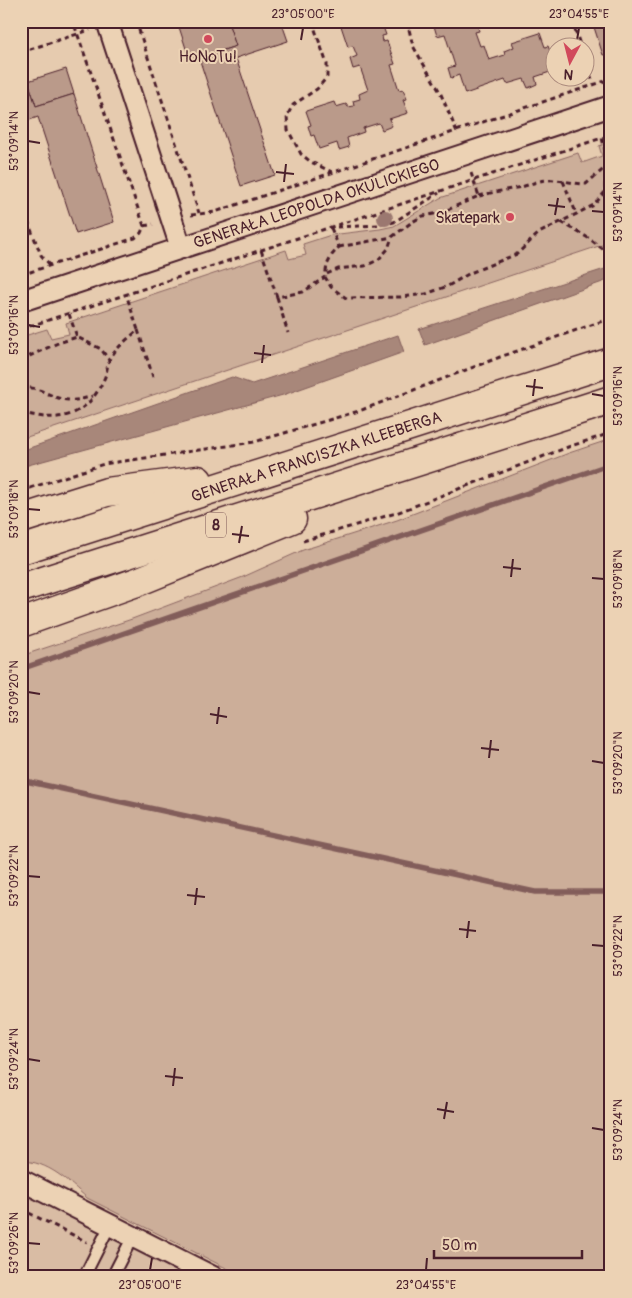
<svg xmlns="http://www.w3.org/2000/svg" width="632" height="1298" viewBox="0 0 632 1298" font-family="Pangolin,sans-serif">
	<rect width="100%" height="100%" fill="#e6cbaf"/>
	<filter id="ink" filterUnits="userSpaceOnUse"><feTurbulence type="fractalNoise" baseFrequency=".02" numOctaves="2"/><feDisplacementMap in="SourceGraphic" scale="10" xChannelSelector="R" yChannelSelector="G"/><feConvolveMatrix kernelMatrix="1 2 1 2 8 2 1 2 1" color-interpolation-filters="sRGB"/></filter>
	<g filter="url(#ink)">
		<path fill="#d9bca4" d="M21 1190 191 1277H21Z"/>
		<g fill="#ccae99" stroke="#8b6662">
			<path d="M611 142V242L21 439V337L47 329 51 338 69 334 66 323 286 250 289 259 306 255 303 244 331 235 380 229 394 226 440 198 578 153 582 163 602 156 599 146Z"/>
			<path d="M611 439V1277H244L87 1198C68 1181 48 1161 21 1161V656L132 619 243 577 303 550 397 520 569 453Z"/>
		</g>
		<g fill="#a8877a" stroke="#825d5a">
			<path d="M611 267V279L425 345 419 329Z"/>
			<path d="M398 335 404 352 283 395 21 467V451L232 377 252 384Z"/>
		</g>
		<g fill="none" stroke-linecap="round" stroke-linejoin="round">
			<g stroke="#825d5a" stroke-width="5.5">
				<path d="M21 669 611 464"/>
				<path d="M21 780 535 892H611"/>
			</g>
		</g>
		<g fill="#ba9a8a" stroke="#4a1f2b">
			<path d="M197 21H228L236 46 190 61 179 27Z"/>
			<path d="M230 21H281L288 41 236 58 275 175 241 186 199 58 236 46 228 22Z"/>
			<path d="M332 21H381L386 35 382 36 383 42 387 41 395 64 391 65 399 90 403 89 407 99 403 100 408 113 389 119 392 126 382 130 379 123 363 128 364 132 347 138 349 147 339 150 337 143 319 149 314 135 311 136 308 126 311 125 306 111 334 102 336 107 346 104 348 107 354 106 353 101 360 99 359 94 368 90 360 67 353 69 350 59 357 56 353 46 348 47 340 23 333 25Z"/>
			<path d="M440 21H476L479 31 475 32 480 46 484 45 489 60 505 55 504 51 514 47 512 42 540 33 545 47 548 46 552 56 548 57 553 71 535 77 537 84 528 88 524 79 507 84 505 80 465 94 459 75 451 78 448 68 455 66 445 34 437 36 434 26 441 23Z"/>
			<path d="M592 21H611V53L603 55Z"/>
			<path d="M66 69 74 94 36 106 28 81Z"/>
			<path d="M28 81 36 106 74 94 114 222 76 234 38 117 21 123V83Z"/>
		</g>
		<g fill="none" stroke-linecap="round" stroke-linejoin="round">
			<defs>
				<g id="service">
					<path d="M84 1277 110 1225"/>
					<path d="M112 1277 133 1236"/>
				</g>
				<g id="minor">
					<path d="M107 21 181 248"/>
					<path d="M21 301 611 106"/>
					<path d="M21 1180 213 1277"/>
				</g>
				<g id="trunk">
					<path d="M21 519 107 492 198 480"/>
					<path d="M21 550 611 362"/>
					<path d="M21 588 611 400"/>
					<path d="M21 623 137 582 292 519"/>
				</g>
			</defs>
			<use href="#service" stroke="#4a1f2b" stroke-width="14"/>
			<use href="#minor" stroke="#4a1f2b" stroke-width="24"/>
			<use href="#trunk" stroke="#4a1f2b" stroke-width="31"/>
			<g stroke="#4a1f2b" stroke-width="3" stroke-dasharray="5 4" stroke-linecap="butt">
				<path d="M136 21 199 213"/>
				<path d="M312 21 327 64V77L317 89 293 105 287 116 288 130 301 154 311 162 332 172"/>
				<path d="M407 21 413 46 440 92 457 132"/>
				<path d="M562 21 573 24"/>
				<path d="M572 21 581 48"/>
				<path d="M21 52 90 30"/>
				<path d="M584 58 594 85"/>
				<path d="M563 181 577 215"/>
				<path d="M479 196C493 192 507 190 521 187 530 185 538 180 548 180 561 179 573 184 586 184L606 167"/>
				<path d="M21 204 41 255 50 265"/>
				<path d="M191 215 215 212 611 79"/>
				<path d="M561 222 590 239 609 254 611 253"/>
				<path d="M21 225 28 223"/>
				<path d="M144 226 153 224"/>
				<path d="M337 227 379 225 394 222 439 193"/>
				<path d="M331 228 339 247 332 255 327 265 325 277 331 287 346 298 401 297 426 294 448 286 470 273 517 254 539 233 594 205 605 192 606 155 602 138"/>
				<path d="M339 247 392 237"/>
				<path d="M261 250 277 297 303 292 325 277"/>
				<path d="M327 274 338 269 365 266 378 260 388 249 392 237 412 222 423 216 440 213 479 196 471 173"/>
				<path d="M21 275 135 238 141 233 144 226 73 21"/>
				<path d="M277 297 288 333"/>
				<path d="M69 314 77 337"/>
				<path d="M21 329 611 135"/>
				<path d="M138 330 153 377"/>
				<path d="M21 360 58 343 77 337 101 349 109 360"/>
				<path d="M21 388C39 385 52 399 68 400 77 401 85 398 93 396"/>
				<path d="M21 412C59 424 87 417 104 379 107 373 107 366 109 361 115 348 128 339 138 330L126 294"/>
				<path d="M21 491 104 464 254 442 359 411 500 357 611 318"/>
				<path d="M303 541 396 513 568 447 611 433"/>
				<path d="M21 1209 87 1242"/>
			</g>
			<use href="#service" stroke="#ecd2b4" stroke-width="10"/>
			<use href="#minor" stroke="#ecd2b4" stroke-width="20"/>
			<use href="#trunk" stroke="#ecd2b4" stroke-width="28"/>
		</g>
		<circle fill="#9b7870" cx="385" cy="218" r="8"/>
	</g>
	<path fill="none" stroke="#4a1f2b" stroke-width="2" d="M301 40 303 28M577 40 579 28M28 141 40 143M276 172 294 174M284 182 286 164M548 205 565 207M592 211 604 212M555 215 558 198M28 325 40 327M254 353 271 355M262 363 264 345M526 386 543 388M592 394 604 396M533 396 535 379M28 509 40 510M232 534 249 536M239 543 242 526M503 567 521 569M511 577 513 559M592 578 604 579M28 692 40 694M210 714 227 717M217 724 219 707M481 748 499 750M489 758 491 740M592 761 604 763M28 876 40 877M187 895 205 897M195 905 197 888M459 929 476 931M467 938 469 921M592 945 604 946M28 1059 40 1061M165 1076 183 1078M173 1086 175 1068M437 1109 454 1112M444 1119 447 1102M592 1128 604 1130M28 1243 40 1244M150 1270 152 1258M426 1270 427 1258"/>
	<g fill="#d1495b" stroke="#ecd2b4" stroke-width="2">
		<circle cx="208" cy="39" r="5"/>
		<circle cx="510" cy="217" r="5"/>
	</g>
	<g text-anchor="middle" stroke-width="4" stroke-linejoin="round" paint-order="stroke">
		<rect fill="#ecd2b4" stroke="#7b5554" stroke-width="1" x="206" y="512.5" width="20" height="25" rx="4"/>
		<g font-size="15" font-weight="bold" fill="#4a1f2b">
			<text x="216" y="530">8</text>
		</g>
		<g font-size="16" fill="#4a1f2b" stroke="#ecd2b4">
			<text x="208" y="62">HoNoTu!</text>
			<text x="500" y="223" text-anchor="end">Skatepark</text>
		</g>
		<g font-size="16" fill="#4a1f2b" stroke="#ecd2b4">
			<text transform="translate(316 203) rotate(-18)" y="6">GENERAŁA LEOPOLDA OKULICKIEGO</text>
			<text transform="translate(316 456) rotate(-18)" y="6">GENERAŁA FRANCISZKA KLEEBERGA</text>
		</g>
	</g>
	<rect width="632" height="1298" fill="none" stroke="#ecd2b4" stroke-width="55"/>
	<g transform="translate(570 62) rotate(187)"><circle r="24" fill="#ecd2b4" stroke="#ab8a7d"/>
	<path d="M0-4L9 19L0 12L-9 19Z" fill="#d1495b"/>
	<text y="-8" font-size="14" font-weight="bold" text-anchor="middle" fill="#4a1f2b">N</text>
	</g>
	<path d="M434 1250v8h148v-8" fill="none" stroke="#4a1f2b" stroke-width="2.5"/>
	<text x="442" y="1250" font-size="15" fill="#4a1f2b" stroke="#ecd2b4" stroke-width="4" paint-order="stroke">50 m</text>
	<rect x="28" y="28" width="576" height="1242" fill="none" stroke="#4a1f2b" stroke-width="2"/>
	<g font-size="12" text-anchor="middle" fill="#4a1f2b">
		<text x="303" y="18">23°05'00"E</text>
		<text x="579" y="18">23°04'55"E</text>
		<text transform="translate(14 141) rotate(-90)" y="4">53°09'14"N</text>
		<text transform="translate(618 212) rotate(-90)" y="4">53°09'14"N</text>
		<text transform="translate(14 325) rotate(-90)" y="4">53°09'16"N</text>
		<text transform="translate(618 396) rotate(-90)" y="4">53°09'16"N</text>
		<text transform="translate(14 509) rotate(-90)" y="4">53°09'18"N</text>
		<text transform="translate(618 579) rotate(-90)" y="4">53°09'18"N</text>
		<text transform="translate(14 692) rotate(-90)" y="4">53°09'20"N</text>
		<text transform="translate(618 763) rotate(-90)" y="4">53°09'20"N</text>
		<text transform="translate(14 876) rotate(-90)" y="4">53°09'22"N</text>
		<text transform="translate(618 946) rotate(-90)" y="4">53°09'22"N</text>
		<text transform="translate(14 1059) rotate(-90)" y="4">53°09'24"N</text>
		<text transform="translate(618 1130) rotate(-90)" y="4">53°09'24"N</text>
		<text transform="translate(14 1243) rotate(-90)" y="4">53°09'26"N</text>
		<text x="150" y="1289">23°05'00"E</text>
		<text x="426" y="1289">23°04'55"E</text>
	</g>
</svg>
